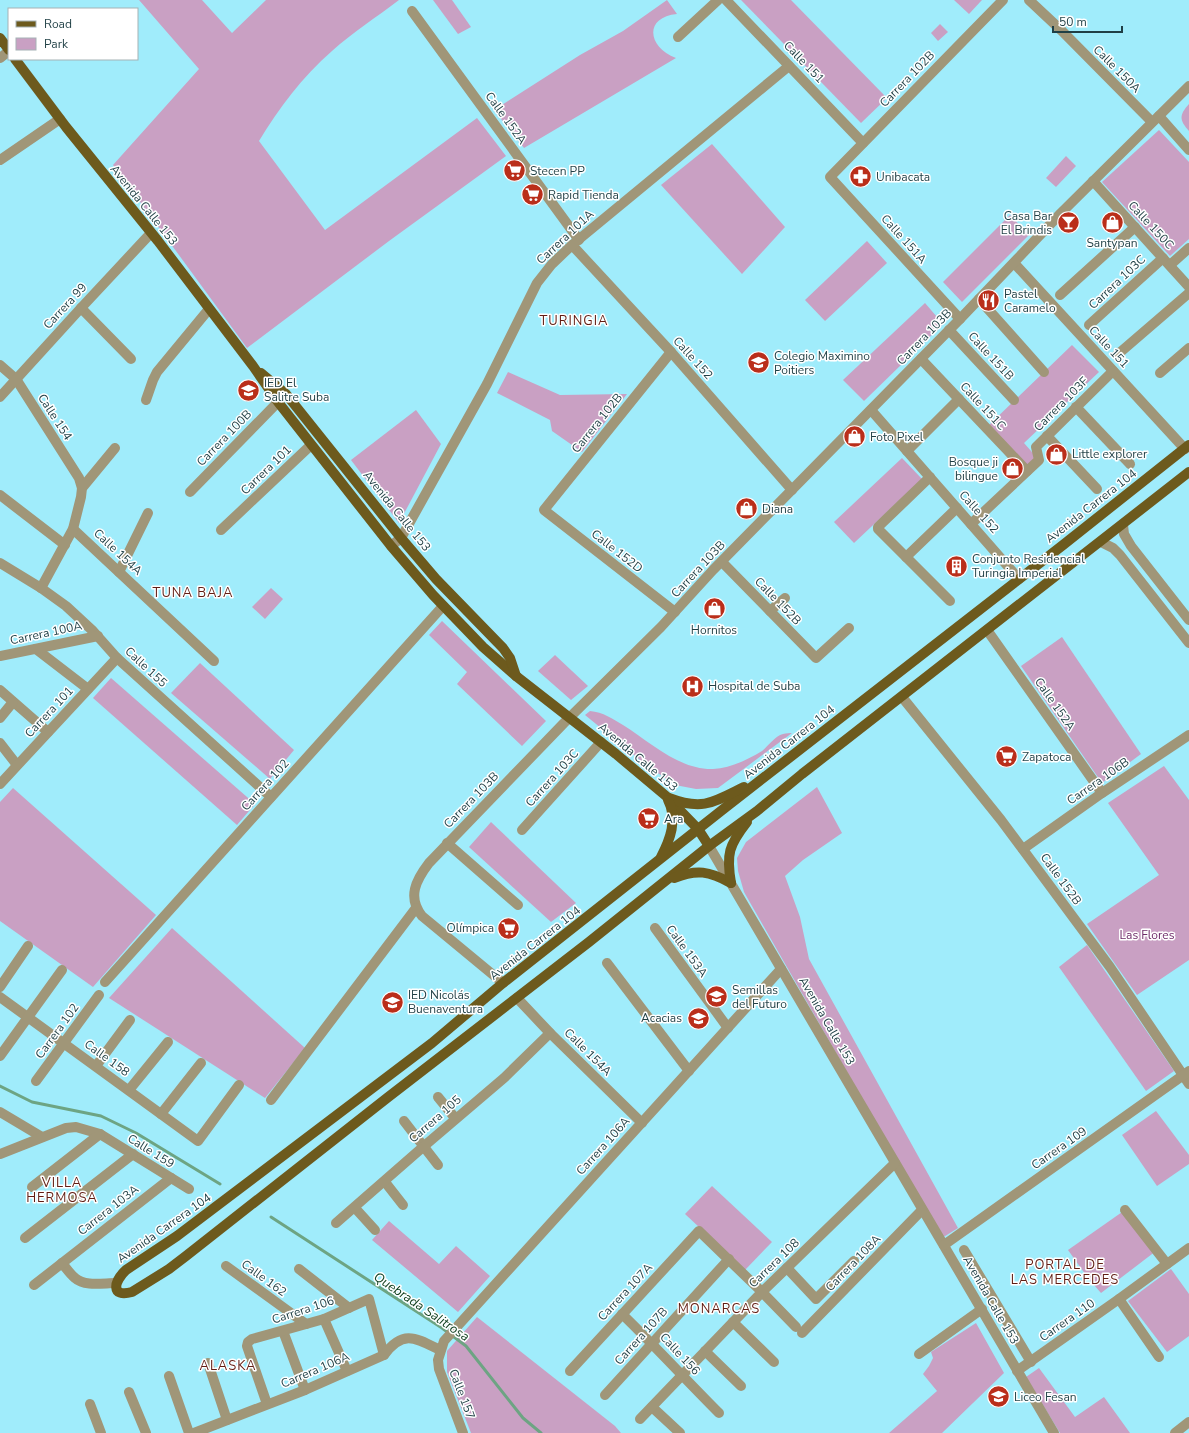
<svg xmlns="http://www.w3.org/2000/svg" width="1189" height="1433" viewBox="0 0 1189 1433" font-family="'Nunito Sans',sans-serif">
	<rect width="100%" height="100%" fill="#a0ecfb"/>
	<g fill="#c9a0c3">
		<path d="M139 0H202L232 33 266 0H399C377 17 353 32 332 51 302 77 279 108 259 141L325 230 477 118 506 156 389 241 247 348 113 165 199 69Z"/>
		<path d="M433 0H452L471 27 458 34Z"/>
		<path d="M667 0 677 14C644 17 647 47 676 58L524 148 494 110 580 55 623 31Z"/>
		<path d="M741 0H791L887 98 861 123Z"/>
		<path d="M954 0H982L969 14Z"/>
		<path d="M940 24 948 32 938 41 931 33Z"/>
		<path d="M1189 104V131C1179 120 1179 115 1189 104Z"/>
		<path d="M1159 130 1189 162V239L1170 256 1102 182Z"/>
		<path d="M712 144 785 227 742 274 661 185Z"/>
		<path d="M1066 156 1076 166 1056 187 1046 178Z"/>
		<path d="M1010 215 1029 235 962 302 943 282Z"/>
		<path d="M867 241 887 263 825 321 805 300Z"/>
		<path d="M925 303 943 324 864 401 843 380Z"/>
		<path d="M1072 345 1099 372 1024 443 1039 460 1027 471 986 428Z"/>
		<path d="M508 372 560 395 627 394 582 452 552 431 550 420 497 393Z"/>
		<path d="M416 410 441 444 399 523 351 460Z"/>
		<path d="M902 458 922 479 854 543 834 522Z"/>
		<path d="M271 588 283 599 265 619 252 607Z"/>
		<path d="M442 621 546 721 522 746 457 684 467 672 429 635Z"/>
		<path d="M1062 637 1141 754 1102 783 1021 666Z"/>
		<path d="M555 655 588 686 571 700 538 671Z"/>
		<path d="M200 663 294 750 270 779 171 693Z"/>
		<path d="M111 678 255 804 237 825 93 698Z"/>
		<path d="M590 711C603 712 613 719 623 725 650 742 679 770 713 769 731 768 747 760 762 751 768 746 775 736 783 734 786 733 790 733 792 733L718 788 696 789 675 785 645 764 585 715Z"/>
		<path d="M1164 766 1189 800V960L1137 995 1087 924 1159 875 1108 803Z"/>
		<path d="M817 787 842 833 803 860 785 876 800 917 809 959 958 1228 942 1238 744 892 738 871 737 858 746 842Z"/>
		<path d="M13 788 156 915 93 987 0 921V802Z"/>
		<path d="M491 822 576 903 551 922 469 847Z"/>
		<path d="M172 928 305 1048 265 1098 109 998Z"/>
		<path d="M1087 945 1174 1071 1146 1091 1059 967Z"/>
		<path d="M1156 1111 1189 1155V1164L1157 1186 1122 1135Z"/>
		<path d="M712 1186 772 1242 745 1270 685 1214Z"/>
		<path d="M1125 1210 1156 1251 1101 1293 1088 1278 1068 1250Z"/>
		<path d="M389 1221 439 1264 456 1246 490 1276 458 1312 372 1240Z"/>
		<path d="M1171 1269 1189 1294V1336L1167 1352 1128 1301Z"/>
		<path d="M477 1317 615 1426 621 1433H471L447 1372V1351Z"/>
		<path d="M976 1323 1004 1373 942 1433H889L937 1391 923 1374 929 1366 933 1358 931 1352Z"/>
		<path d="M1039 1368 1075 1417 1104 1397 1130 1433H1060L1026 1377Z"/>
	</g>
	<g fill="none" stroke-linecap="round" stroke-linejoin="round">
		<g stroke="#6da483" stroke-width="3">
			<path d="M0 1086 32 1102 101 1116 136 1133 220 1184"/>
			<path d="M271 1217 442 1328 466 1346 523 1418 541 1433"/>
		</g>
		<g stroke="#a09678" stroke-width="10">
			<path d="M726 0 863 143"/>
			<path d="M1029 0 1062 31 1152 122"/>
			<path d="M412 11 579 240"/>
			<path d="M678 37 718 0"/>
			<path d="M0 58 9 51"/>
			<path d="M1159 116 1189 150"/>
			<path d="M0 160 60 119"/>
			<path d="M1093 181 1189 287"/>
			<path d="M572 245 671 352 792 490"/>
			<path d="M1014 263 1185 449"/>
			<path d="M1170 265 1189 248"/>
			<path d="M1060 295 1135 227"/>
			<path d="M979 299 1044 372"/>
			<path d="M81 308 131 359"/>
			<path d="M960 319 830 177 1003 0"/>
			<path d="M1089 325 1163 258"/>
			<path d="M949 330 1014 400"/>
			<path d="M671 352 544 510 675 612"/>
			<path d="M1117 355 1189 293"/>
			<path d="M921 359 1027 471"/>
			<path d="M0 365 16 379 79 478 82 488"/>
			<path d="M1160 373 1189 348"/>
			<path d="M0 397 81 308 151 233"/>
			<path d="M146 400 153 380 157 372 209 309"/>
			<path d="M1076 407 1130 464"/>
			<path d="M871 410 1019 579"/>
			<path d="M1047 436 1097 489"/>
			<path d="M907 451 959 399"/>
			<path d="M930 477 878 527V529L950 601"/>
			<path d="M190 492 278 402"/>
			<path d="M0 495 65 545"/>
			<path d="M971 524 1039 460 1036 447 1113 371"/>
			<path d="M1123 525 1124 534 1131 546 1189 620"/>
			<path d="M73 529 214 661"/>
			<path d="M221 530 311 445"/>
			<path d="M1101 542 1113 548 1120 555 1189 643"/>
			<path d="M391 546 401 538 487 384 537 283 552 264 572 245 789 66"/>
			<path d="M906 557 957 508"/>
			<path d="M722 562 816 658 849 628"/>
			<path d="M0 563 41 588 66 606 93 631 117 658 271 797"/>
			<path d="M119 572 148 513"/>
			<path d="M41 588 73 529 81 497 82 488 115 448"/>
			<path d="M770 611 785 598"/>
			<path d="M987 630 1102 793"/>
			<path d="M36 649 88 689"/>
			<path d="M0 656 98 636"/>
			<path d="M0 690 48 732"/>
			<path d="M902 697 1001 820 1110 967 1189 1084"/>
			<path d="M0 718 13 702"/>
			<path d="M0 743 17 765"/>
			<path d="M0 784 117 658"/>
			<path d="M522 830 601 742"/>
			<path d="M447 843 518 905"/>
			<path d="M709 846 1054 1433"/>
			<path d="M1023 849 1102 793 1189 735"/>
			<path d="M655 928 728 1028"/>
			<path d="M607 963 689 1071"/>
			<path d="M105 982 443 606"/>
			<path d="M503 983 422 916C407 897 416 880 429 863L564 723 661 627 713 570 960 319 1061 213 1189 86"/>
			<path d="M0 987 28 946"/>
			<path d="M0 997 198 1141 239 1085"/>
			<path d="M517 998 550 1033 642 1123"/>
			<path d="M0 1056 62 970"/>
			<path d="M96 1066 130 1020"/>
			<path d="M36 1081 99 995"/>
			<path d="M129 1090 168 1042"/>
			<path d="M438 1097 455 1118"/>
			<path d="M271 1100 416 908"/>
			<path d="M0 1112 42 1137"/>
			<path d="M161 1114 201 1063"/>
			<path d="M404 1121 438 1165"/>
			<path d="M0 1154 66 1128 76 1127 100 1134 189 1189"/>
			<path d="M385 1182 403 1205"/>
			<path d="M32 1187 100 1134"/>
			<path d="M355 1208 375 1230"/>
			<path d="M1125 1210 1167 1264"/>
			<path d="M336 1223 423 1147 504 1078 550 1033"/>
			<path d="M25 1238 133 1154"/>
			<path d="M944 1245 1189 1071"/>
			<path d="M964 1250 1031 1362"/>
			<path d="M62 1263C66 1268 70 1274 75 1278 85 1287 103 1283 116 1283"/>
			<path d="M226 1266 306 1324"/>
			<path d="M787 1268 816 1299 854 1261"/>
			<path d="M299 1269 349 1308"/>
			<path d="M34 1285 171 1178"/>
			<path d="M1119 1299 1159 1357"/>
			<path d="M622 1314C655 1346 686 1380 719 1413"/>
			<path d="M324 1319 347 1371"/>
			<path d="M733 1322 774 1362"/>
			<path d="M283 1331 305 1390"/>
			<path d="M802 1333 922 1210"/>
			<path d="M705 1351 741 1386"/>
			<path d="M919 1354 982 1309"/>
			<path d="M208 1363 227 1420"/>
			<path d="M570 1371 699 1231 762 1292 796 1327"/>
			<path d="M1017 1371 1119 1299 1189 1248"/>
			<path d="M169 1376 189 1433"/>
			<path d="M129 1392 146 1433"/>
			<path d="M605 1395 729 1259"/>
			<path d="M90 1404 101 1433"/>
			<path d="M267 1404 247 1346 248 1342 252 1339 324 1319 369 1299 384 1355"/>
			<path d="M652 1407 680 1433"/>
			<path d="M640 1419 762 1292 895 1163"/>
			<path d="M194 1433 305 1390 384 1355C403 1329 416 1338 440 1350"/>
			<path d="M463 1433 439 1369 438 1360 444 1341 781 969"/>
			<path d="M1175 1433 1189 1422"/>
		</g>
		<g stroke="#6d5a1d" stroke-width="10">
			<path d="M0 38 9 50"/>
			<path d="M15 59 66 127 158 241 253 366 278 402 391 546 433 595 483 647 516 676 616 754 666 796 698 829 709 846"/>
			<path d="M261 373 286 394 401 538 436 579 503 648 510 658 516 676"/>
			<path d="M1189 445 1063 545 726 807 503 983 432 1043 177 1236 126 1270C114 1281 110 1298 132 1292L169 1269 186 1256 387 1098 589 942 709 846 757 811 802 774 1189 472"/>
			<path d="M669 798C703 811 714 802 744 787"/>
			<path d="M661 857C670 840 678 819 668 800"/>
			<path d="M674 878C697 869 709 871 731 883"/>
			<path d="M731 883C726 854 729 845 747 822"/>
		</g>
	</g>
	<defs>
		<symbol id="supermarket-disc" viewBox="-11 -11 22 22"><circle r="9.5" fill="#ba2e1a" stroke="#fff"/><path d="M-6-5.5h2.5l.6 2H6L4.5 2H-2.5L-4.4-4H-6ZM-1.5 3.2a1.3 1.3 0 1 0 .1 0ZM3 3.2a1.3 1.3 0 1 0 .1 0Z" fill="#fff"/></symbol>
		<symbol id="pharmacy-disc" viewBox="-11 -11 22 22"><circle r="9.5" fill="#ba2e1a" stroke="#fff"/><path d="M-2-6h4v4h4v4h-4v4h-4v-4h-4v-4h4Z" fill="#fff"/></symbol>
		<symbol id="shop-disc" viewBox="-11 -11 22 22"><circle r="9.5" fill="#ba2e1a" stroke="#fff"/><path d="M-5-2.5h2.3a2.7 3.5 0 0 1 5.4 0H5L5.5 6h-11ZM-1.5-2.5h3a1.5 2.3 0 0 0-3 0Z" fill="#fff"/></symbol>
		<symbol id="bar-disc" viewBox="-11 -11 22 22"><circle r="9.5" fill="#ba2e1a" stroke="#fff"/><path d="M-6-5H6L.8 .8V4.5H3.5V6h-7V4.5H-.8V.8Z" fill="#fff"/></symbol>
		<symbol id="restaurant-disc" viewBox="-11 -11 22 22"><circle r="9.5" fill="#ba2e1a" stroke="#fff"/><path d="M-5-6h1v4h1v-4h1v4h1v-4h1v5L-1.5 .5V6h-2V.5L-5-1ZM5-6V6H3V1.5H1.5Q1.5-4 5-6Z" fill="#fff"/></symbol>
		<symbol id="school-disc" viewBox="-11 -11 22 22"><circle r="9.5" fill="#ba2e1a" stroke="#fff"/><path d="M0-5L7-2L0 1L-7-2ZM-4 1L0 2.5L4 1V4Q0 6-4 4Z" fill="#fff"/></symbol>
		<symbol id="building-disc" viewBox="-11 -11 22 22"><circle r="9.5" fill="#ba2e1a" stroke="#fff"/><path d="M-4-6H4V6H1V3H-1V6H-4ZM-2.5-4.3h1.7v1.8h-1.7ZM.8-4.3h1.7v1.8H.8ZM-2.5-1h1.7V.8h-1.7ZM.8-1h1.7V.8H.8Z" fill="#fff"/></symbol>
		<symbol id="hospital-disc" viewBox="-11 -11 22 22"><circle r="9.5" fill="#ba2e1a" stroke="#fff"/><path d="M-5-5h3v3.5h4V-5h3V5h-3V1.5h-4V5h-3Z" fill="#fff"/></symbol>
	</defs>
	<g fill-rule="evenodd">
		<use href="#supermarket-disc" x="502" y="158" width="25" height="25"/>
		<use href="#pharmacy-disc" x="848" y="164" width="25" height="25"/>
		<use href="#supermarket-disc" x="520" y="182" width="25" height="25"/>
		<use href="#shop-disc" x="1100" y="210" width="25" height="25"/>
		<use href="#bar-disc" x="1056" y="210" width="25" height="25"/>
		<use href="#restaurant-disc" x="976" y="288" width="25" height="25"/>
		<use href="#school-disc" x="746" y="350" width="25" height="25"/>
		<use href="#school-disc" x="236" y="378" width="25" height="25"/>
		<use href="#shop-disc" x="842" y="424" width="25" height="25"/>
		<use href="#shop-disc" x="1044" y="442" width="25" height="25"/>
		<use href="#shop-disc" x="1000" y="456" width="25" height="25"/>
		<use href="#shop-disc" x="734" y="496" width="25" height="25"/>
		<use href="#building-disc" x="944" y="554" width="25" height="25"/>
		<use href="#shop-disc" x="702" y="596" width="25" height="25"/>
		<use href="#hospital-disc" x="680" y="674" width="25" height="25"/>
		<use href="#supermarket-disc" x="994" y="744" width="25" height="25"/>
		<use href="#supermarket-disc" x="636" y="806" width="25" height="25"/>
		<use href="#supermarket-disc" x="496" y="916" width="25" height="25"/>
		<use href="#school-disc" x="704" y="984" width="25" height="25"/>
		<use href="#school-disc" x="380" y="990" width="25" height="25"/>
		<use href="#school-disc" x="686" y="1006" width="25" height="25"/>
		<use href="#school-disc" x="986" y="1384" width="25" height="25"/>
	</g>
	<g text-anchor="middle" stroke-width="3" stroke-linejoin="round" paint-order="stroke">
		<g font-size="12" fill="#1f3f45" stroke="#fff">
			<text transform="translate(804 62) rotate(46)" y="4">Calle 151</text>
			<text transform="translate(1117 69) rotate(45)" y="4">Calle 150A</text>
			<text transform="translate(907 79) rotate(-46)" y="4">Carrera 102B</text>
			<text transform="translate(506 118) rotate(54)" y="4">Calle 152A</text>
			<text transform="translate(144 205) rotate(51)" y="4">Avenida Calle 153</text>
			<text transform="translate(1151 225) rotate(47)" y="4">Calle 150C</text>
			<text transform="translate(565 237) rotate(-43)" y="4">Carrera 101A</text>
			<text transform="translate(904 239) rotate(48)" y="4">Calle 151A</text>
			<text transform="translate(1117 282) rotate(-43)" y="4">Carrera 103C</text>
			<text transform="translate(65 306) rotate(-47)" y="4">Carrera 99</text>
			<text transform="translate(924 337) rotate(-46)" y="4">Carrera 103B</text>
			<text transform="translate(1109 347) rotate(47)" y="4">Calle 151</text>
			<text transform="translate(991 356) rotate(47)" y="4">Calle 151B</text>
			<text transform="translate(693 358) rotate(48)" y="4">Calle 152</text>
			<text transform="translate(1061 404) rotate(-45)" y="4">Carrera 103F</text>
			<text transform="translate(983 406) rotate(47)" y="4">Calle 151C</text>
			<text transform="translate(55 417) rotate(57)" y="4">Calle 154</text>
			<text transform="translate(597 423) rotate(-51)" y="4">Carrera 102B</text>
			<text transform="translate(224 438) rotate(-46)" y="4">Carrera 100B</text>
			<text transform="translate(266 470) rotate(-44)" y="4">Carrera 101</text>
			<text transform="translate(1091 506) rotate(-38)" y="4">Avenida Carrera 104</text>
			<text transform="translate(397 511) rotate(51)" y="4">Avenida Calle 153</text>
			<text transform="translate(979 512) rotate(48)" y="4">Calle 152</text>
			<text transform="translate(617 551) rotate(38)" y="4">Calle 152D</text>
			<text transform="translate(118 552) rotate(43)" y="4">Calle 154A</text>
			<text transform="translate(698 569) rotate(-47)" y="4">Carrera 103B</text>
			<text transform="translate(778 601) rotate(46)" y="4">Calle 152B</text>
			<text transform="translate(46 633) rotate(-12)" y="4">Carrera 100A</text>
			<text transform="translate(146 667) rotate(43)" y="4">Calle 155</text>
			<text transform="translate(1055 704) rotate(55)" y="4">Calle 152A</text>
			<text transform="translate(49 712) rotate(-47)" y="4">Carrera 101</text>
			<text transform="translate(789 742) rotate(-38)" y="4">Avenida Carrera 104</text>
			<text transform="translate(638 757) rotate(40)" y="4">Avenida Calle 153</text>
			<text transform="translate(552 778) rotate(-48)" y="4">Carrera 103C</text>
			<text transform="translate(1098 781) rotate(-35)" y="4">Carrera 106B</text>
			<text transform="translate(265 785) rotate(-48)" y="4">Carrera 102</text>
			<text transform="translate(471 800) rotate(-46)" y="4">Carrera 103B</text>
			<text transform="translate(1061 879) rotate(54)" y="4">Calle 152B</text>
			<text transform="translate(535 943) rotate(-38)" y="4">Avenida Carrera 104</text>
			<text transform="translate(687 951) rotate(54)" y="4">Calle 153A</text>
			<text transform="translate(827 1021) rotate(60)" y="4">Avenida Calle 153</text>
			<text transform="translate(57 1031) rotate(-54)" y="4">Carrera 102</text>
			<text transform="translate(588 1052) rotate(45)" y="4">Calle 154A</text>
			<text transform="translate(107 1058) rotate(36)" y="4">Calle 158</text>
			<text transform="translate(435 1119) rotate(-41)" y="4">Carrera 105</text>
			<text transform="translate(603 1146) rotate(-48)" y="4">Carrera 106A</text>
			<text transform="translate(1059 1148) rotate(-35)" y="4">Carrera 109</text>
			<text transform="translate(151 1151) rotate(32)" y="4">Calle 159</text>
			<text transform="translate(108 1210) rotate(-38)" y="4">Carrera 103A</text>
			<text transform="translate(164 1228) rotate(-35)" y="4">Avenida Carrera 104</text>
			<text transform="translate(774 1263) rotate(-44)" y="4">Carrera 108</text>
			<text transform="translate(853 1263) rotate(-46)" y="4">Carrera 108A</text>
			<text transform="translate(264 1278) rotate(36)" y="4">Calle 162</text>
			<text transform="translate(625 1292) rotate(-47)" y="4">Carrera 107A</text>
			<text transform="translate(991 1300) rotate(60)" y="4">Avenida Calle 153</text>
			<text transform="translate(303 1310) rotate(-18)" y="4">Carrera 106</text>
			<text transform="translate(1067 1320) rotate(-35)" y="4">Carrera 110</text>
			<text transform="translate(641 1336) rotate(-48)" y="4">Carrera 107B</text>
			<text transform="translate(680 1354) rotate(47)" y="4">Calle 156</text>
			<text transform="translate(315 1370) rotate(-23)" y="4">Carrera 106A</text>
			<text transform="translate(462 1394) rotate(69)" y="4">Calle 157</text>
		</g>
		<g font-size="12" fill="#1f3f45" stroke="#fff" text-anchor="start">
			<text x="530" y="175">Stecen PP</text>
			<text x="876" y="181">Unibacata</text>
			<text x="548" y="199">Rapid Tienda</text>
			<text x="1052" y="220" text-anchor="end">Casa Bar<tspan x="1052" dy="14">El Brindis</tspan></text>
			<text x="1112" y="247" text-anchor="middle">Santypan</text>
			<text x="1004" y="298">Pastel<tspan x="1004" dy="14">Caramelo</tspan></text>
			<text x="774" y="360">Colegio Maximino<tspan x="774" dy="14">Poitiers</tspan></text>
			<text x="264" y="387">IED El<tspan x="264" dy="14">Salitre Suba</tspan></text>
			<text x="870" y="441">Foto Pixel</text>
			<text x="1072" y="458">Little explorer</text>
			<text x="998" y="466" text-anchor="end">Bosque ji<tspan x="998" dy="14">bilingue</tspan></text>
			<text x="762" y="513">Diana</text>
			<text x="972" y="563">Conjunto Residencial<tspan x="972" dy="14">Turingia Imperial</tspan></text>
			<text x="714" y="634" text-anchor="middle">Hornitos</text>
			<text x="708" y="690">Hospital de Suba</text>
			<text x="1022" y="761">Zapatoca</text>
			<text x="664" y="823">Ara</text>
			<text x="494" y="932" text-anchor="end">Olímpica</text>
			<text x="732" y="994">Semillas<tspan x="732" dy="14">del Futuro</tspan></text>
			<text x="408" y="999">IED Nicolás<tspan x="408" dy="14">Buenaventura</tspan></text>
			<text x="682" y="1022" text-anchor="end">Acacias</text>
			<text x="1014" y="1401">Liceo Fesan</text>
		</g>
		<g font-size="12" fill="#6e2a68" stroke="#fff">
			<text x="1147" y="939">Las Flores</text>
		</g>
		<g font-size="13" letter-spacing="1" fill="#611d13" stroke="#fff">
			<text x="574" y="325">TURINGIA</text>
			<text x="193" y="597">TUNA BAJA</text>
			<text x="62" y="1187">VILLA<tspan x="62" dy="15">HERMOSA</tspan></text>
			<text x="1065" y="1269">PORTAL DE<tspan x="1065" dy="15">LAS MERCEDES</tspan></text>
			<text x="719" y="1313">MONARCAS</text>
			<text x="228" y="1370">ALASKA</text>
		</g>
		<g font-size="13" font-style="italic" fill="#124222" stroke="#fff">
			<text transform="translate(422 1306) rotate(34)" y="5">Quebrada Salitrosa</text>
		</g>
	</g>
	<rect x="8" y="8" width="130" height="52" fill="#ffffff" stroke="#a5b2b5"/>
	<rect x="16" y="21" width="20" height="6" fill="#6d5a1d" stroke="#a5b2b5"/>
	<text x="44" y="28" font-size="12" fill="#1f3f45">Road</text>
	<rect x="16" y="38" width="20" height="12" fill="#c9a0c3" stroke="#a5b2b5"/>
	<text x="44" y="48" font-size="12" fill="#1f3f45">Park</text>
	<path d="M1053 26v6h69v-6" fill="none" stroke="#1f3f45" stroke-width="2"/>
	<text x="1059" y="26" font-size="12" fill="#1f3f45" stroke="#ffffff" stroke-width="3" paint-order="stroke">50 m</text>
</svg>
